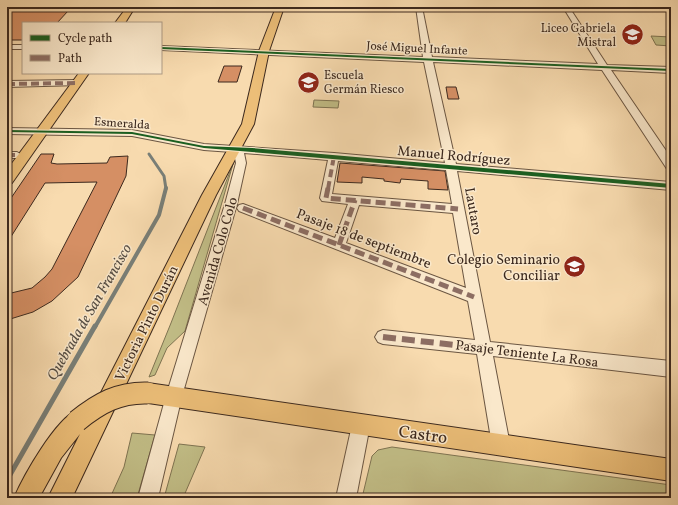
<svg xmlns="http://www.w3.org/2000/svg" width="678" height="505" viewBox="0 0 678 505" font-family="Vollkorn,serif">
	<rect width="100%" height="100%" fill="#f8dbaf"/>
	<filter id="stains"><feTurbulence type="fractalNoise" baseFrequency=".005" numOctaves="4"/><feColorMatrix values="0 0 0 0 .2 0 0 0 0 .09 0 0 0 0 .02 0 0 0 .5 -.17"/></filter>
	<radialGradient id="worn" r=".72"><stop offset=".6" stop-color="#630" stop-opacity="0"/><stop offset="1" stop-color="#630" stop-opacity=".3"/></radialGradient>
	<g fill="#c2be87" stroke="#7f7452">
		<path d="M651 36 671 37V46L656 45Z"/>
		<path d="M314 100 339 101 338 108 313 107Z"/>
		<path d="M233 164 185 331 167 348 155 375 149 377 171 323Z"/>
		<path d="M132 433 155 435 137 498H110L124 467Z"/>
		<path d="M179 444 205 447 183 498H164Z"/>
		<path d="M392 447 671 485V498H362L372 456 378 450Z"/>
	</g>
	<g fill="none" stroke-linecap="round" stroke-linejoin="round">
		<path stroke="#797f78" stroke-width="3" d="M149 154 164 176 166 189"/>
		<path stroke="#797f78" stroke-width="4" d="M95 327 159 215 166 188"/>
		<path stroke="#797f78" stroke-width="5" d="M7 480 95 326"/>
	</g>
	<g fill="#d58f64" stroke="#3c291e">
		<path d="M7 7H34L30 11H68L57 23H23V40H7Z"/>
		<path d="M224 66H242L237 82H218Z"/>
		<path d="M446 87H456L459 99H448Z"/>
		<path d="M41 154H54L51 163 57 164 107 163 110 157 128 156 126 176 78 277 52 301 33 312 7 320V294L32 288 45 277 52 269 97 182 45 183 7 243V204Z"/>
		<path d="M340 163 445 171 448 190 428 189V181L401 179 400 183 384 181V179L362 177V183L337 182Z"/>
	</g>
	<g fill="none" stroke-linecap="round" stroke-linejoin="round">
		<defs>
			<g id="minor">
				<path d="M416 7H422L432 57 598 64 563 7H569L607 65 671 67V73L611 70 671 158V170L667 169 602 70 433 62 456 164 671 182V190L457 171 490 342 671 361V377L493 356 510 445 507 451 501 454 495 451 492 445 477 354 383 344 378 342 375 337 378 332 383 330 475 340 468 301 239 211 237 208 239 205 243 204 335 238 348 204 322 201 320 198 328 160 244 153 246 163 237 204 182 396 158 498H138L166 396 225 204 236 163 234 154 232 152 204 150 132 136 7 134V128L132 130 204 144 334 153 445 163 424 62 161 50V46L423 57ZM338 161 446 170 452 204 332 194ZM359 205 453 213 466 288 346 243Z"/>
				<rect x="7" y="45" width="16" height="4"/>
				<path d="M77 80 81 83 80 85 7 87V81Z"/>
				<path d="M7 152H17L22 155 17 158H7Z"/>
				<path d="M361 416 367 419 370 425 356 498H336L352 425 355 419Z"/>
			</g>
			<g id="major">
				<path d="M127 7H135L125 23H115Z"/>
				<path d="M276 7H284L269 51 254 124 216 195 72 498H48L80 434 61 458 39 498H14C24 475 55 420 77 410L84 414 87 420 202 195 242 124 259 51Z"/>
				<path d="M79 73H89L12 183 7 185V170Z"/>
				<path d="M148 383 671 459V481L148 403 141 400 138 393 141 386Z"/>
			</g>
		</defs>
		<use href="#minor" stroke="#6b5642" stroke-width="2"/>
		<use href="#major" stroke="#3c291e" stroke-width="2"/>
		<use href="#minor" fill="#fae8cb" fill-rule="evenodd"/>
		<use href="#major" fill="#ecbe78" fill-rule="evenodd"/>
		<defs>
			<path id="major-bridge" d="M77 421C99 403 119 392 148 393"/>
		</defs>
		<use href="#major-bridge" stroke="#3c291e" stroke-width="23" stroke-linecap="butt"/>
		<use href="#major-bridge" stroke="#ecbe78" stroke-width="21"/>
		<g stroke="#8d6e63" stroke-width="4" stroke-dasharray="8 4" stroke-linecap="butt">
			<path d="M7 84 77 83"/>
			<path d="M7 155H17"/>
			<path d="M328 189 334 156"/>
		</g>
		<g stroke="#8d6e63" stroke-width="5" stroke-dasharray="10 5" stroke-linecap="butt">
			<path d="M328 188 326 198 458 209"/>
			<path d="M243 208 474 297"/>
			<path d="M339 245 355 200"/>
		</g>
		<path stroke="#8d6e63" stroke-width="6" stroke-dasharray="13 6" stroke-linecap="butt" d="M383 337 483 348"/>
		<defs>
			<g id="cycleway">
				<path d="M161 47 671 69V71L161 49Z"/>
				<path d="M7 130 132 132 204 146 252 148 671 184V188L252 152 204 148 132 134 7 132Z"/>
			</g>
		</defs>
		<use href="#cycleway" stroke="#fae8cb" stroke-width="2"/>
		<use href="#cycleway" fill="#1b5e20" fill-rule="evenodd"/>
	</g>
	<defs>
		<symbol id="school-disc" viewBox="-11 -11 22 22"><circle r="9.5" fill="#8f2418" stroke="#fae8cb"/><path d="M0-5L7-2L0 1L-7-2ZM-4 1L0 2.5L4 1V4Q0 6-4 4Z" fill="#fff"/></symbol>
	</defs>
	<g fill-rule="evenodd">
		<use href="#school-disc" x="620" y="22" width="25" height="25"/>
		<use href="#school-disc" x="296" y="70" width="25" height="25"/>
		<use href="#school-disc" x="562" y="254" width="25" height="25"/>
	</g>
	<g text-anchor="middle" stroke-width="3" stroke-linejoin="round" paint-order="stroke">
		<g font-size="12" fill="#3c291e" stroke="#fae8cb" text-anchor="end">
			<text x="616" y="32">Liceo Gabriela<tspan x="616" dy="14">Mistral</tspan></text>
			<text x="324" y="79" text-anchor="start">Escuela<tspan x="324" dy="14">Germán Riesco</tspan></text>
		</g>
		<g font-size="12" fill="#3c291e" stroke="#fae8cb">
			<text transform="translate(417 48) rotate(3)" y="4">José Miguel Infante</text>
			<text transform="translate(122 123) rotate(4)" y="4">Esmeralda</text>
		</g>
		<g font-size="14" fill="#3c291e" stroke="#fae8cb">
			<text transform="translate(454 155) rotate(5)" y="5">Manuel Rodríguez</text>
			<text transform="translate(474 211) rotate(80)" y="5">Lautaro</text>
			<text transform="translate(364 238) rotate(21)" y="5">Pasaje 18 de septiembre</text>
			<text transform="translate(217 251) rotate(-74)" y="5">Avenida Colo Colo</text>
			<text transform="translate(146 323) rotate(-64)" y="5">Victoria Pinto Durán</text>
			<text transform="translate(527 353) rotate(7)" y="5">Pasaje Teniente La Rosa</text>
		</g>
		<g font-size="14" fill="#3c291e" stroke="#fae8cb" text-anchor="end">
			<text x="560" y="264">Colegio Seminario<tspan x="560" dy="16">Conciliar</tspan></text>
		</g>
		<g font-size="15" font-style="italic" fill="#554d44" stroke="#fae8cb">
			<text transform="translate(89 312) rotate(-60)" y="5">Quebrada de San Francisco</text>
		</g>
		<g font-size="17" fill="#3c291e" stroke="#fae8cb">
			<text transform="translate(423 434) rotate(8)" y="6">Castro</text>
		</g>
	</g>
	<rect width="678" height="505" fill="none" stroke="#f8dbaf" stroke-width="24"/>
	<rect x="8" y="8" width="662" height="489" fill="none" stroke="#3c291e" stroke-width="2"/>
	<rect x="12" y="12" width="654" height="481" fill="none" stroke="#3c291e"/>
	<rect x="22" y="22" width="140" height="52" fill="#fae8cb" stroke="#ae9c86"/>
	<rect x="30" y="35" width="20" height="6" fill="#1b5e20" stroke="#ae9c86"/>
	<text x="58" y="42" font-size="12" fill="#3c291e">Cycle path</text>
	<rect x="30" y="55" width="20" height="6" fill="#8d6e63" stroke="#ae9c86"/>
	<text x="58" y="62" font-size="12" fill="#3c291e">Path</text>
	<rect width="100%" height="100%" filter="url(#stains)"/>
	<rect width="100%" height="100%" fill="url(#worn)"/>
</svg>
